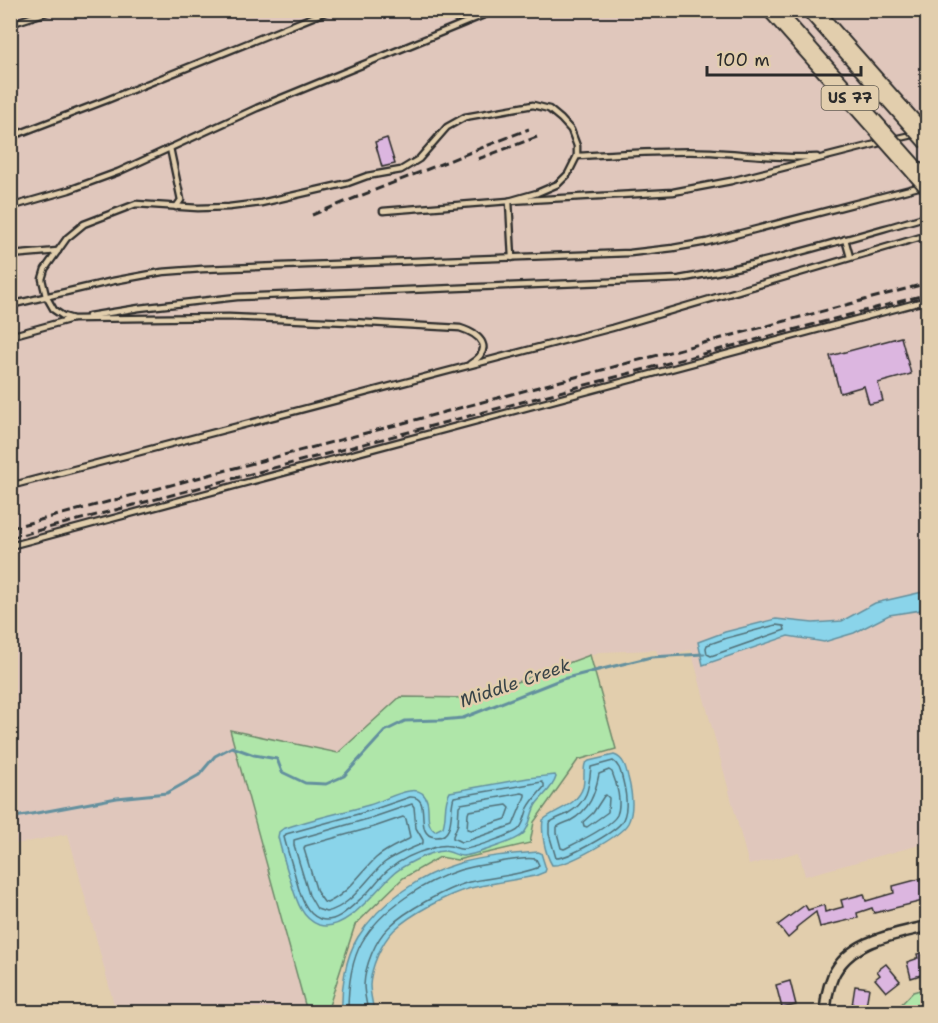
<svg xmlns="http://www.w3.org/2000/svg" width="938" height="1023" viewBox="0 0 938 1023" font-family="'Shantell Sans',sans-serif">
	<rect width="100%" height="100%" fill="#e2cead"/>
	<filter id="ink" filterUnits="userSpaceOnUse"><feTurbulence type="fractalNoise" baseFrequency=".0167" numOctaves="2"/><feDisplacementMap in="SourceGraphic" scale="12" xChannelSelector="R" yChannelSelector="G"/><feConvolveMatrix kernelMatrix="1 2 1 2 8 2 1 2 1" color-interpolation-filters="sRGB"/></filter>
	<g filter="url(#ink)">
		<path fill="#e0c7bc" d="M11 11H927V843L805 876 799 852 749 865 691 650 659 657 656 650 599 652 473 698 400 697 338 753 231 730 307 1012H116L68 834 11 845Z"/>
		<g fill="#afe6a9" stroke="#6d886a" stroke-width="1.5">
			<path d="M590 655 616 749 578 760 534 822 530 843 457 860 440 857 403 878 355 925 328 1009 329 1012H307L230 730 338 753 400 697 473 698Z"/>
			<path d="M927 988V1012H894L913 992Z"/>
		</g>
		<g fill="#8ad4ea" stroke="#64909e" stroke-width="1.5">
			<path d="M927 591V609L889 615 854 633 824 642 788 636 703 665 698 642 725 632 776 619 813 623 842 621 875 603Z"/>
			<path d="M614 755C624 758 626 768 628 777 632 792 635 809 628 823 621 836 566 867 552 865 545 853 541 834 543 820 556 809 577 806 583 787 585 779 583 771 585 764L589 761Z"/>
			<path d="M555 775 556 777C553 788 544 794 537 803 530 812 531 828 522 835 516 841 470 856 462 856 456 856 451 851 444 851 430 851 401 866 391 876 375 891 345 933 319 925 299 918 295 894 289 876 285 863 281 850 278 837L279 832 283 829C311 819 341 813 369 805 382 801 396 793 409 791 414 790 418 790 422 793 434 803 422 823 435 831L443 827C447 816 443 803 450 792L528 778Z"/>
			<path d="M538 852 541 853 546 869 545 872 535 876C514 880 492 883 471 888 448 894 411 914 394 930 381 943 371 967 370 985 370 994 373 1004 374 1012H342C341 988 345 958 358 937 380 902 421 874 460 863 486 856 512 854 538 852Z"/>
		</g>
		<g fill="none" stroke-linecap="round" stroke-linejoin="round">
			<g stroke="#516f77" stroke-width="1.5">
				<path d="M776 625 784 626 785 630 711 656 707 654 706 648 707 645 727 638Z"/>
				<path d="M613 761C620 765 621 774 623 781 626 793 629 812 621 823 613 833 569 858 556 858L549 834V823C554 819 561 817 567 814 588 802 589 788 591 767Z"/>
				<path d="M609 770 612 772C617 784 622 803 617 815 611 827 576 843 564 849L561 848 557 833V827C561 824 565 823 570 821 590 810 595 794 599 774Z"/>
				<path d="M542 782 544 784V787C538 794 532 800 528 808 525 815 524 824 519 829 515 834 471 849 464 849 459 850 455 847 450 846 444 845 438 846 433 848 417 852 400 860 388 870 380 877 374 886 366 894 355 903 337 925 320 919 302 912 299 888 294 872 291 861 287 849 284 837L286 834 369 811 410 797C434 796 412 835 435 837 456 839 449 808 454 797Z"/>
				<path d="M522 793 525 794V796L513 825 467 841 461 842 453 838V836L458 824 459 806 461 804Z"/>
				<path d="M606 795 609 798 608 812 587 827 584 826 583 822 593 813 604 796Z"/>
				<path d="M412 804 414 807 416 828 423 840V843C409 850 396 854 384 863 366 879 351 907 326 912L317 909 309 895 294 845V840L371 818Z"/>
				<path d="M507 805 510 808 506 819 471 830 467 829 468 814 469 811Z"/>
				<path d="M403 817 406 819 410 837 409 839C397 845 386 849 376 858 360 873 348 894 327 903L324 902 317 892 304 849 305 846 374 827Z"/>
				<path d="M348 1012C348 989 350 963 362 942 381 909 425 881 460 870 473 866 487 864 500 862 512 860 525 857 536 859L539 865 537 868C515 876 492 877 469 882 446 889 406 910 389 927 375 940 365 966 364 985 364 994 367 1004 368 1012"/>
			</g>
			<path stroke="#64909e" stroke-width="3" d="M10 818 117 798 167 793 199 775 215 756 232 747 254 755 277 759 282 772 305 783 326 784 344 776 385 731 405 721 441 720 463 718 562 679 651 657 704 654"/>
		</g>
		<g fill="#dcb6e0" stroke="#2b2b2b" stroke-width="1.5">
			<path d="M387 138 395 164 382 167 375 142Z"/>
			<path d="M901 337 911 374 878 383 883 401 869 404 864 386 840 393 830 356Z"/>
			<path d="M927 877V900L874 913 872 908 857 913 858 918 820 927 816 912 798 926 796 928 797 930 788 938 778 925 805 905 808 910 824 905 825 912 843 907 841 900 864 894 866 901 894 893 893 886Z"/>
			<path d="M927 952V973L911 978 907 962 916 959V958H918L917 954Z"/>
			<path d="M886 964 900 981 886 992 875 979 880 975 877 971Z"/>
			<path d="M790 981 796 1005 782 1008 776 985Z"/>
			<path d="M855 986 869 988 865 1012H851Z"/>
		</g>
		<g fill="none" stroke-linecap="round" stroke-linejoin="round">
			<defs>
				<g id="lane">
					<path d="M10 24 53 10"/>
					<path d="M10 137 107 100 330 10"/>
					<path d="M895 139 916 134"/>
					<path d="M170 148 181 200 176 207"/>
					<path d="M577 156C622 154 667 150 711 152 747 154 782 159 817 157"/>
					<path d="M509 201 512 258"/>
					<path d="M10 207 69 190 118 172 257 108 496 10"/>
					<path d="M383 211 509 201 673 192 731 181 884 142"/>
					<path d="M845 239 850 257"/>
					<path d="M10 255 58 251"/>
					<path d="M10 305 113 281 162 272 202 269 630 253 673 248 707 242 922 186"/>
					<path d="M89 316 139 308 237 297 679 279C763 265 846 239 928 216"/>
					<path d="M10 336 72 319"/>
					<path d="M470 364C494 349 482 335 460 328L350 322 229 317 73 319 63 316 54 310 46 296 42 279 45 269 67 238 84 224 136 204 198 208 229 207 261 203 348 183 367 176 401 170 419 159 447 127 465 117 533 105 549 109 561 119 571 130 577 146V156L568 174 558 184 537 193 509 201"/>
					<path d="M10 486 612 328 928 235"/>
					<path d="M10 546 928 300"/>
				</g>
				<path id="street" d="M826 1012C825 1000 828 988 833 976 850 940 893 935 928 926"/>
			</defs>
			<use href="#lane" stroke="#2b2b2b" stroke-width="9"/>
			<use href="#street" stroke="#2b2b2b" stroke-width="14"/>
			<use href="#lane" stroke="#e2cead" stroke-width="4.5"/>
			<use href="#street" stroke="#e2cead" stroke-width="9"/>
			<g stroke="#2b2b2b" stroke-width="3" stroke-dasharray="9 4.5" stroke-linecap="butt">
				<path d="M478 159 537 137"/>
				<path d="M312 215 529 129"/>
				<path d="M10 528 928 283"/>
				<path d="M10 538 928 294"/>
			</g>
			<defs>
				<g id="highway-bridge">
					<path d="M773 10 928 185"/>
					<path d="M812 10 928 141"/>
				</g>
			</defs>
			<use href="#highway-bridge" stroke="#2b2b2b" stroke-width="22" stroke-linecap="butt"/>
			<use href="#highway-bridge" stroke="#e2cead" stroke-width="18"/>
		</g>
	</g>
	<g text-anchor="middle" stroke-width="5" stroke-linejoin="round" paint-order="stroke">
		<rect fill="#e2cead" stroke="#625c52" stroke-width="1.5" x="821.5" y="86" width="57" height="24" rx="4.5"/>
		<g font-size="15" font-weight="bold" fill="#2b2b2b">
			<text x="850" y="103">US 77</text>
		</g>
		<g font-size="18" font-style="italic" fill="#394448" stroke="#e2cead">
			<text transform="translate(515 683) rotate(-19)" y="6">Middle Creek</text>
		</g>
	</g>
	<rect width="938" height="1023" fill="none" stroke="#e2cead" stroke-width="36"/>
	<rect x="18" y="18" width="902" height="987" fill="none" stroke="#2b2b2b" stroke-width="2" filter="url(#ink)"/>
	<path d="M707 66v9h154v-9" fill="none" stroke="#2b2b2b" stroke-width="3"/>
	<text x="716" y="66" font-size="18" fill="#2b2b2b" stroke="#e2cead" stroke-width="4.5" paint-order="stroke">100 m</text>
</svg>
